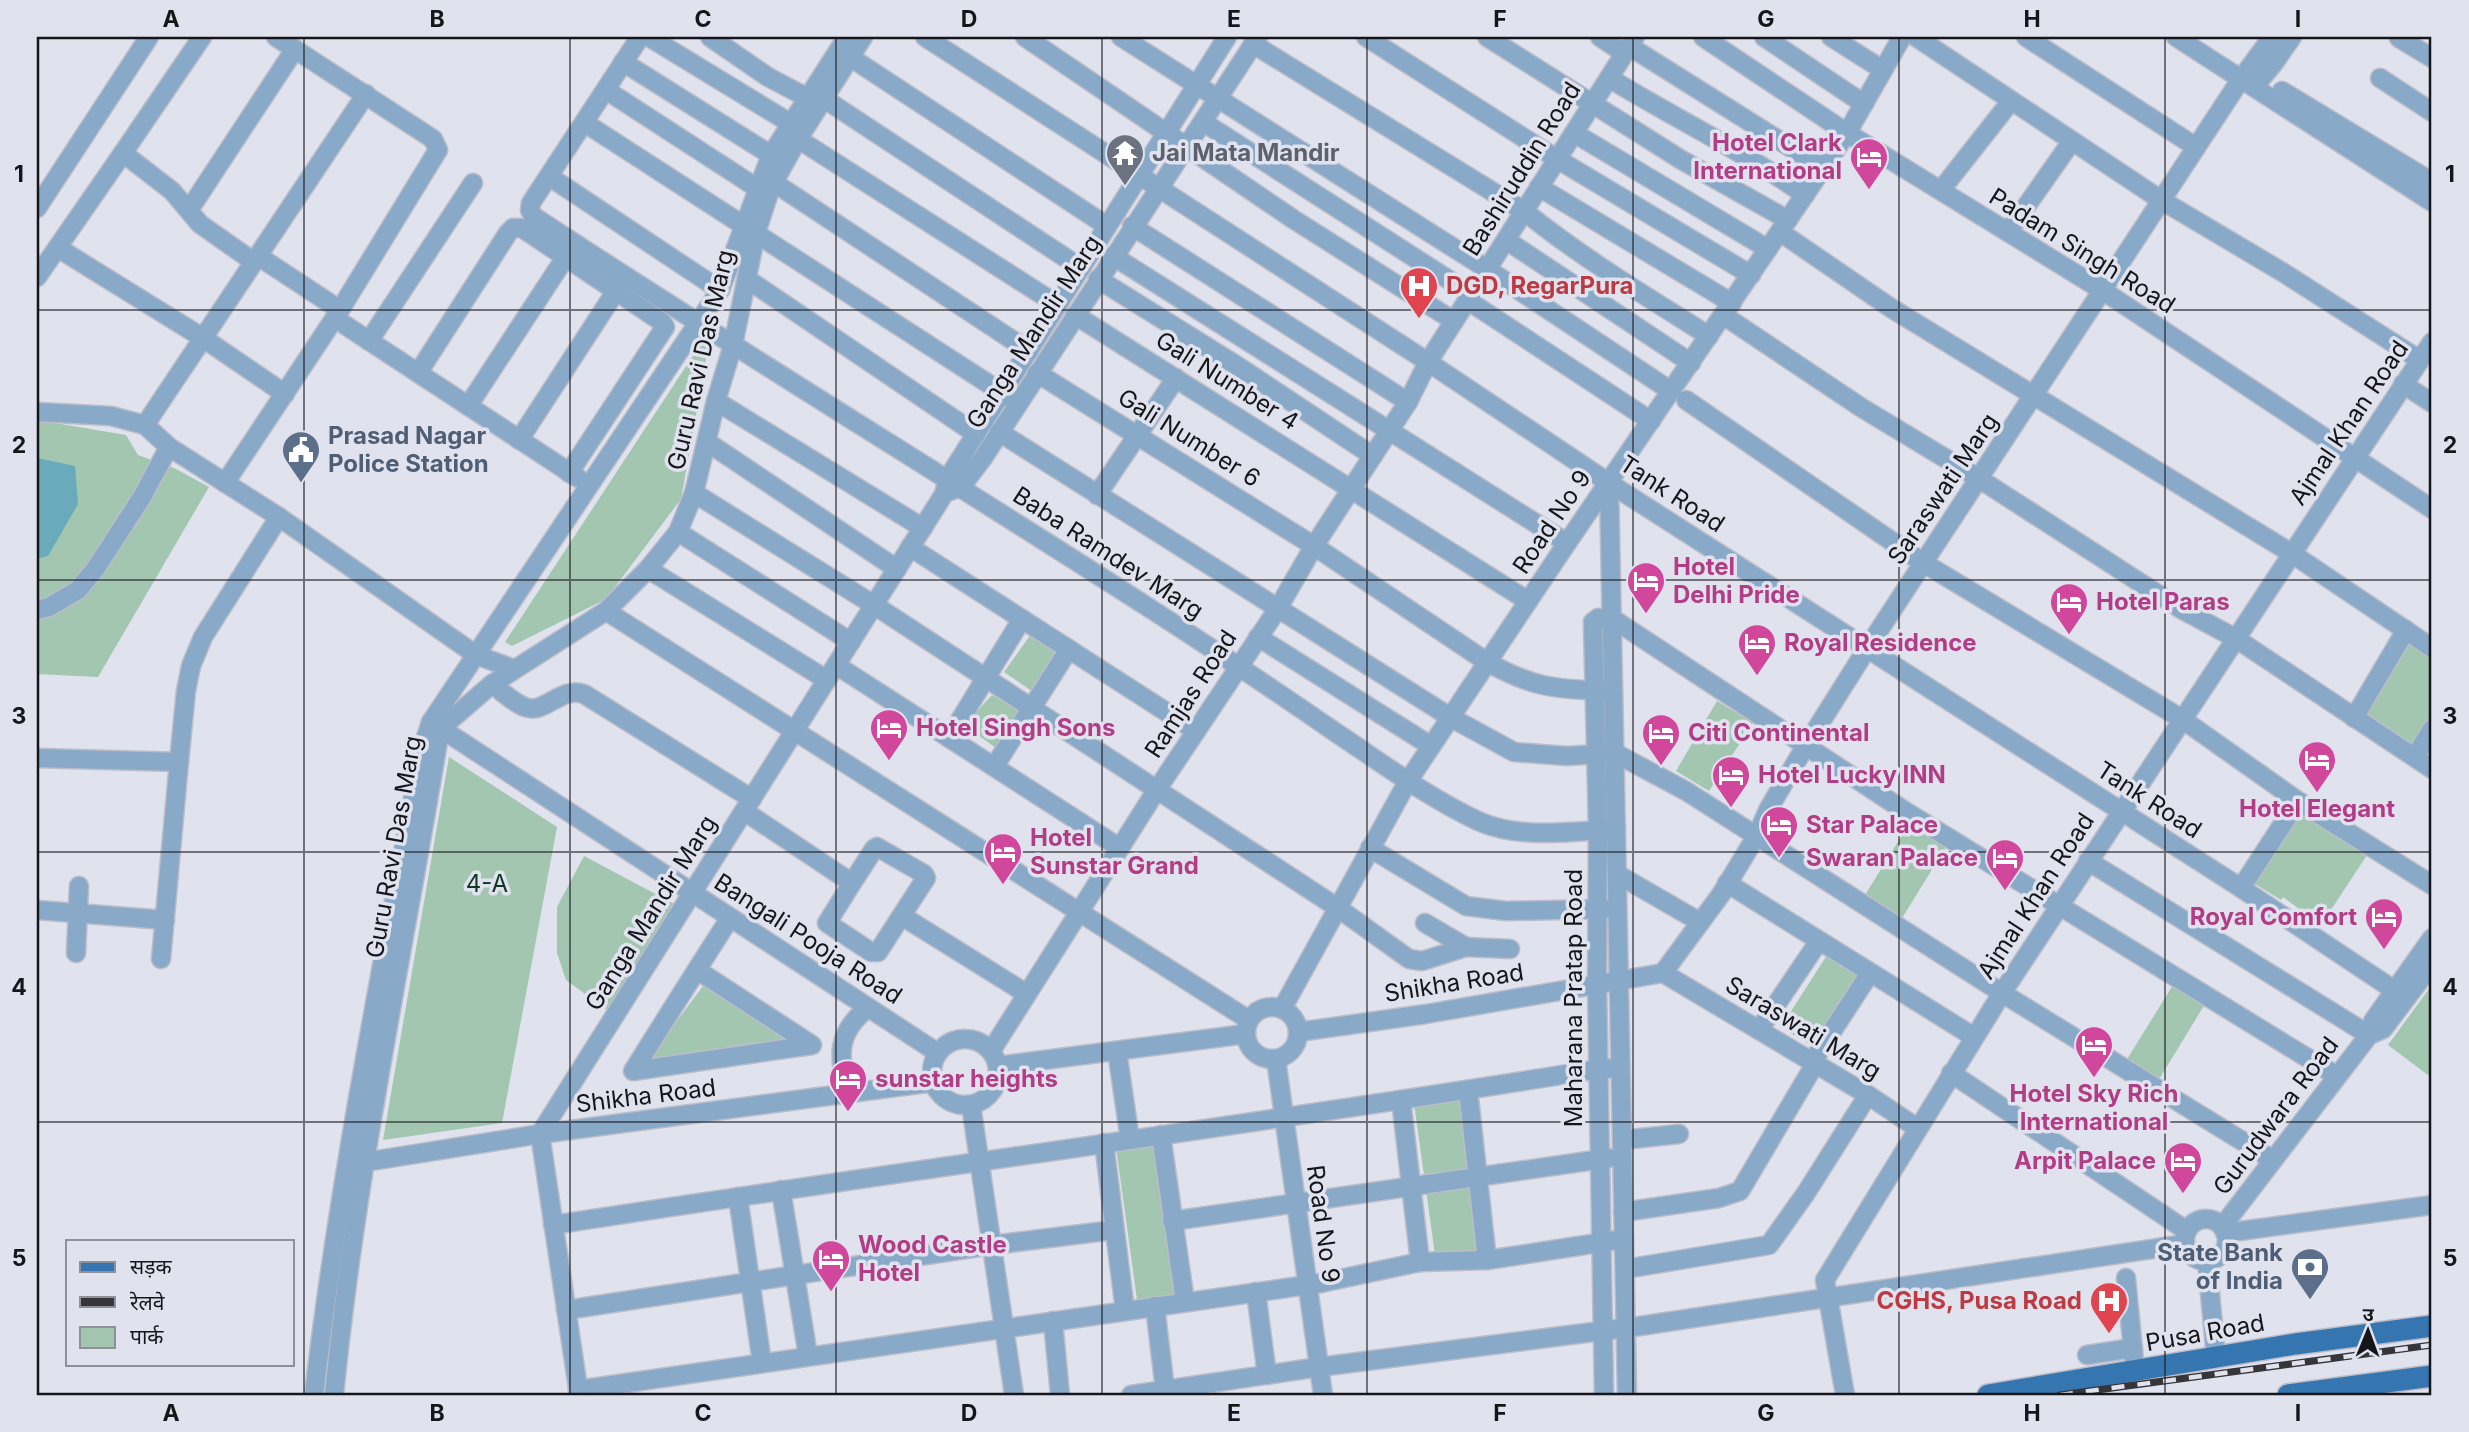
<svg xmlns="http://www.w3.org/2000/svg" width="2469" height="1432" viewBox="0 0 2469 1432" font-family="Inter,'Noto Sans Devanagari',sans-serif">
	<rect width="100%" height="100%" fill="#e0e2ee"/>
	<g fill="#a2c6af">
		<path d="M702 342 709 343 681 499 606 599 512 646 505 642Z"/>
		<path d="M37 420 126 435 138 455 174 468 209 487 98 677 37 674Z"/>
		<path d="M1032 633 1074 656 1042 698 1004 672Z"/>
		<path d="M2409 644 2432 658V718L2414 746 2364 715Z"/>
		<path d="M992 695 1029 717 1003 753 964 725Z"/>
		<path d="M1717 701 1753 723 1709 791 1676 771Z"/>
		<path d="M449 757 557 827 502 1123 383 1140Z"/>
		<path d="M2300 808 2369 852 2321 925 2283 897 2281 900 2252 882Z"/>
		<path d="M1909 824 1946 847 1902 918 1865 895Z"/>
		<path d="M584 856 680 907 607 1010 566 980 557 953V907Z"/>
		<path d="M1829 952 1864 973 1816 1049 1781 1027Z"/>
		<path d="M706 982 796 1043 643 1066Z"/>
		<path d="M2173 985 2205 1004 2158 1081 2126 1061Z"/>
		<path d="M2432 985V1078L2388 1045Z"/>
		<path d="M1467 1095 1489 1255 1436 1262 1414 1103Z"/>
		<path d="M1169 1140 1191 1300 1138 1307 1116 1147Z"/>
	</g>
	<path fill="#69abba" d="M37 458 75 466 78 504 48 556 37 559Z"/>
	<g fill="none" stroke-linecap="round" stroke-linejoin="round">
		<defs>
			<g id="minor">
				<path d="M202 37 123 153 172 191 200 224 254 262"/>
				<path d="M640 37 531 203 530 210 533 216C738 351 948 478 1154 611 1216 651 1277 692 1338 734 1383 764 1429 798 1478 821 1520 840 1572 831 1616 829"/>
				<path d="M649 37 790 123"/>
				<path d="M710 37 768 77 806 97"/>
				<path d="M925 37 1428 362 1609 483 2241 888 2406 998"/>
				<path d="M1025 37 1293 219 1454 321"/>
				<path d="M1121 37 1487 269 1671 391"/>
				<path d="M1366 37 1557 159 1751 275"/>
				<path d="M1487 37 1680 159 1788 220"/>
				<path d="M1600 37 1624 53"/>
				<path d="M1703 37 1847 133 2102 290 2432 509"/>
				<path d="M1764 37 1864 104"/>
				<path d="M1831 37 1883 70"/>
				<path d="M1916 37 2161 200 2284 273 2420 360"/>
				<path d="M2026 37 2196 147"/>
				<path d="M2176 37 2432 202"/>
				<path d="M2399 38 2432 58"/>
				<path d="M1253 44 1524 211C1582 258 1646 296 1709 336"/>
				<path d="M1629 46 1823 168"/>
				<path d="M850 57 1107 226"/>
				<path d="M623 62 771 155"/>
				<path d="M1609 78C1674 118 1742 150 1805 195"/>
				<path d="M2380 78 2432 112"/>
				<path d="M2254 87 2274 63 2292 37"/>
				<path d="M606 90 757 188"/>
				<path d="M2282 91 2432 182"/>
				<path d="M823 98 1081 268"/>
				<path d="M1203 122 1471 294"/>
				<path d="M585 123 1012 399"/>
				<path d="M1574 133 1768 249"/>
				<path d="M798 139 1058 305"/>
				<path d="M550 177 720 290"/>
				<path d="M773 182 1029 351"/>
				<path d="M1539 187 1732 303"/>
				<path d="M1941 190 2011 101"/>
				<path d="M37 208 149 37"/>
				<path d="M189 210 295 49"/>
				<path d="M1132 226 1408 402"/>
				<path d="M1780 232 1891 308 2291 553 2432 648"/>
				<path d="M2008 232 2072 141"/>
				<path d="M1506 240 1691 363"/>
				<path d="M58 248 203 338 285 394"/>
				<path d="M258 256 340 310"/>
				<path d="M1113 256 1567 543"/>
				<path d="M37 277 123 153"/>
				<path d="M747 279 976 434"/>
				<path d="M1098 279 1239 367 1373 456"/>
				<path d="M1467 300 1651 421"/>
				<path d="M1075 315 1528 601"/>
				<path d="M1723 315 1862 408 1978 478 2181 609 2235 638 2432 769"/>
				<path d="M345 325 578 478"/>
				<path d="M369 341 473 183"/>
				<path d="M418 373 508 233 513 228H522L662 322 665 327 569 473"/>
				<path d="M1037 373 1314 546 1487 662C1532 687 1553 689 1604 691"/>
				<path d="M2403 384 2432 403"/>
				<path d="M1686 400 1922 562 2182 719 2298 801 2432 885"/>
				<path d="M716 401 923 528"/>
				<path d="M468 406 565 258"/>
				<path d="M37 412 111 416 145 425 169 447 279 517 476 655 514 669"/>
				<path d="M145 425 366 94"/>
				<path d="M999 432 1450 717 1514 752 1567 756 1615 753 1686 791 2002 993 2273 1160"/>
				<path d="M519 440 616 291"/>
				<path d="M707 442 897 569"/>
				<path d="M225 483 340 310 438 150 433 139 276 37"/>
				<path d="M1609 483 1627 1395"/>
				<path d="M950 491 961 487 983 458 1258 37"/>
				<path d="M694 493 874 605 1338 908 1409 959 1422 961 1466 947 1510 949"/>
				<path d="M1097 495 1176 378"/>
				<path d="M678 532 851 642"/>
				<path d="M910 547 1196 731"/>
				<path d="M648 569 827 680"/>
				<path d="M37 610 49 607 78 590 96 568 142 497 169 447"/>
				<path d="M606 611 1249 1020"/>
				<path d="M1613 619 1908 813 2337 1076"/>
				<path d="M1258 637 1431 746"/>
				<path d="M836 665 1120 848"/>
				<path d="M492 684C502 691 513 703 525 707 545 715 560 686 584 694L752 799"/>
				<path d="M2354 718 2406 630"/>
				<path d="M431 722 938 1053"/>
				<path d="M949 738 1022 619"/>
				<path d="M2415 757 2432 729"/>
				<path d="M37 758 179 762"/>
				<path d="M994 767 1069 649"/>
				<path d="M744 811 852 883 827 923 871 952H878L926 878 924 874 877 847 874 849 852 883"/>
				<path d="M1370 848 1466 906 1506 911 1605 909"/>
				<path d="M2088 861 2369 1035"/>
				<path d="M1617 874 1700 922"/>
				<path d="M1727 883 1974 1037"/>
				<path d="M2241 888 2298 801"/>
				<path d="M37 910 165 920"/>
				<path d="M902 916 1027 994"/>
				<path d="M1425 923 1466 947"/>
				<path d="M76 953 79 886"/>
				<path d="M161 959 179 762 186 691 191 666 203 637 279 517"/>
				<path d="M697 970 812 1045 633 1071C665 1020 697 969 730 918"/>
				<path d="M1663 973 1722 893 1757 835 1769 808 1805 747 1868 647 2241 79 2272 37"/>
				<circle cx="1272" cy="1033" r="26"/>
				<path d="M1282 1009 1408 781 1567 543 1847 133 1902 37"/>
				<path d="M1759 1030 1819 941"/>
				<path d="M1298 1032 1426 1014 1663 973 1868 1095 1917 1128"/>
				<path d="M2369 1035 2383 1029 2432 964"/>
				<circle cx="965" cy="1072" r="33"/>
				<path d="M991 1051 1156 791 1277 610 1314 546 1408 402 1428 362 1635 37"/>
				<path d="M1117 1051 1130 1140"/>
				<path d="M1276 1059 1323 1395"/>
				<path d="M1812 1062 1870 973"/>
				<path d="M998 1066 1246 1034"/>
				<path d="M1951 1073 2187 1231"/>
				<path d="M1468 1090 1487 1260"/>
				<path d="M848 1095C838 1058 836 1032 868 1008"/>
				<path d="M1401 1100 1420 1262"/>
				<path d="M971 1105 1014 1395"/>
				<path d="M1161 1135 1185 1302"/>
				<path d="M1622 1140 1679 1134"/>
				<path d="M1104 1143 1125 1311"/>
				<path d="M365 1162 540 1134 934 1082"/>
				<path d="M781 1190 808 1356"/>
				<path d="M738 1197 762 1363"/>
				<path d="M1623 1212 1719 1198 1740 1191 1815 1064"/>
				<circle cx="2206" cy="1240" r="21"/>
				<path d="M1172 1221 1609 1158"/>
				<path d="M553 1225C902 1171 1251 1125 1599 1069L1620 1068"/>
				<path d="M2222 1227 2369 1035 2373 1021 2432 938"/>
				<path d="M2225 1233 2432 1205"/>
				<path d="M2207 1261 2216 1358"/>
				<path d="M1625 1269 1769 1245 1806 1193 1868 1095"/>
				<path d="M2126 1278 2135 1371"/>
				<path d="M1256 1292 1267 1375"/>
				<path d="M1155 1306 1165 1390"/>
				<path d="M566 1310 992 1245 1114 1230"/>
				<path d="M1053 1321 1060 1395"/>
				<path d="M2087 1355 2133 1348"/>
				<path d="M578 1390 1321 1283 1420 1262 1487 1260 1624 1239"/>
				<path d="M314 1395C339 1178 383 964 422 749L431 722 720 290 771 155 847 37"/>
				<path d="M334 1395C356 1171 404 951 440 729L492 684 606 611 648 569 678 532 694 493 716 401 733 345 756 233 771 187 798 139 863 37"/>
				<path d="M579 1395 540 1134 944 494 948 478 1227 37"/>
				<path d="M1131 1395 1319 1367 1640 1326 2185 1244"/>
				<path d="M1604 1395 1597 984 1598 830 1593 622 1598 618 1613 619"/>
				<path d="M1845 1395 1825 1280 2002 993 2432 342"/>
			</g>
			<g id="major">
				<path d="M1988 1395 2295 1344 2432 1326"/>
				<path d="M2288 1395 2432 1376"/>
			</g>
		</defs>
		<use href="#minor" stroke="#bcbdc8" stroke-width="21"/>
		<use href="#major" stroke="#bcbdc8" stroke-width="24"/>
		<use href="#minor" stroke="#89a9c9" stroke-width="18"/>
		<use href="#major" stroke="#3676b0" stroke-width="21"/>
		<defs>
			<path id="rail" d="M2060 1395 2432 1345"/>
		</defs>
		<use href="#rail" stroke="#35353a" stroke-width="7"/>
		<use href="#rail" stroke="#e0e2ee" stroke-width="4.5" stroke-dasharray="13" stroke-linecap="butt"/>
	</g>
	<path fill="none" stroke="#16161a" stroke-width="2" stroke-opacity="0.55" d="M304 37V1395M570 37V1395M836 37V1395M1102 37V1395M1367 37V1395M1633 37V1395M1899 37V1395M2165 37V1395M37 310H2432M37 580H2432M37 852H2432M37 1122H2432"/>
	<defs>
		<symbol id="temple-pin" viewBox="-11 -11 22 30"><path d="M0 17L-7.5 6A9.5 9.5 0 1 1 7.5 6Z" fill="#6b7280" stroke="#e0e2ee"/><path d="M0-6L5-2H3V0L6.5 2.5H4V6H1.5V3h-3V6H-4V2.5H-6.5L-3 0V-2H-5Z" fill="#fff"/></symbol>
		<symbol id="hotel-pin" viewBox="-11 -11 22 30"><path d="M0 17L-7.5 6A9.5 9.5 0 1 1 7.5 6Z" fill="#d1479c" stroke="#e0e2ee"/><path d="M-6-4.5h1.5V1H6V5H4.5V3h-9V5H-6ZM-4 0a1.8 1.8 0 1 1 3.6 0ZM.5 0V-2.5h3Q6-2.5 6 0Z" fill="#fff"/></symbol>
		<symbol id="hospital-pin" viewBox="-11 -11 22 30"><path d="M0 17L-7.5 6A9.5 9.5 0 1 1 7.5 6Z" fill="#e0444e" stroke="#e0e2ee"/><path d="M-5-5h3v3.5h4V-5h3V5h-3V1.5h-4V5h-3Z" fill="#fff"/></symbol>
		<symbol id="civic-pin" viewBox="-11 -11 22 30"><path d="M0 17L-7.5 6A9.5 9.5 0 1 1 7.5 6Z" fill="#5c6f8a" stroke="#e0e2ee"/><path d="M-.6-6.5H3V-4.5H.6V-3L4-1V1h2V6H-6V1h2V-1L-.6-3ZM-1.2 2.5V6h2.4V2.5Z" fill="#fff"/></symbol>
		<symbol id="bank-pin" viewBox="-11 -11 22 30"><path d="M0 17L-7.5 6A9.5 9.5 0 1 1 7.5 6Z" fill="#5c6f8a" stroke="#e0e2ee"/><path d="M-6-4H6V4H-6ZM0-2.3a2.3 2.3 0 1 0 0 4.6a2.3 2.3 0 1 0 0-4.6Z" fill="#fff"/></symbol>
	</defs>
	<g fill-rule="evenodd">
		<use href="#temple-pin" x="1103" y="131" width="44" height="60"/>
		<use href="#hotel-pin" x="1847" y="135" width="44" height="60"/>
		<use href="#hospital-pin" x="1397" y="264" width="44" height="60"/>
		<use href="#civic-pin" x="279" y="428" width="44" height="60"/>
		<use href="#hotel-pin" x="1624" y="559" width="44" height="60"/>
		<use href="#hotel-pin" x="2047" y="580" width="44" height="60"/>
		<use href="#hotel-pin" x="1735" y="621" width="44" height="60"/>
		<use href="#hotel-pin" x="867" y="706" width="44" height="60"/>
		<use href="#hotel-pin" x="1639" y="711" width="44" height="60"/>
		<use href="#hotel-pin" x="2295" y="738" width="44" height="60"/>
		<use href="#hotel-pin" x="1709" y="753" width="44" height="60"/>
		<use href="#hotel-pin" x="1757" y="803" width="44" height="60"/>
		<use href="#hotel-pin" x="981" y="830" width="44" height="60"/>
		<use href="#hotel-pin" x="1983" y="836" width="44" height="60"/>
		<use href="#hotel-pin" x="2362" y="895" width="44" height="60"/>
		<use href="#hotel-pin" x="2072" y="1023" width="44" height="60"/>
		<use href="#hotel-pin" x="826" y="1057" width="44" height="60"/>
		<use href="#hotel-pin" x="2161" y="1139" width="44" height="60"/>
		<use href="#hotel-pin" x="809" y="1237" width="44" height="60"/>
		<use href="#bank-pin" x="2288" y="1245" width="44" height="60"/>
		<use href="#hospital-pin" x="2087" y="1279" width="44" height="60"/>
	</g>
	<g text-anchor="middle" stroke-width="7" stroke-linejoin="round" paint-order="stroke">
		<g font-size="24" font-weight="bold" fill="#b23c85" stroke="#e0e2ee" text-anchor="start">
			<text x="1842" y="151" text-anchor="end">Hotel Clark<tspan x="1842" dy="28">International</tspan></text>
			<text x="1673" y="575">Hotel<tspan x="1673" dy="28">Delhi Pride</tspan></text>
			<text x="2096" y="610">Hotel Paras</text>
			<text x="1784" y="651">Royal Residence</text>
			<text x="916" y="736">Hotel Singh Sons</text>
			<text x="1688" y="741">Citi Continental</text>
			<text x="1758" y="783">Hotel Lucky INN</text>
			<text x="2317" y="817" text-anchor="middle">Hotel Elegant</text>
			<text x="1806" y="833">Star Palace</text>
			<text x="1030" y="846">Hotel<tspan x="1030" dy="28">Sunstar Grand</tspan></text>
			<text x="1978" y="866" text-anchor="end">Swaran Palace</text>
			<text x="2357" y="925" text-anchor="end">Royal Comfort</text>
			<text x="875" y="1087">sunstar heights</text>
			<text x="2094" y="1102" text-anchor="middle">Hotel Sky Rich<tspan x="2094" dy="28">International</tspan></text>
			<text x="2156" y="1169" text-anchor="end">Arpit Palace</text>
			<text x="858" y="1253">Wood Castle<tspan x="858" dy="28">Hotel</tspan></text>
		</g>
		<g font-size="24" font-weight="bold" fill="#5b616d" stroke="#e0e2ee" text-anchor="start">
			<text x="1152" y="161">Jai Mata Mandir</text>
		</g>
		<g font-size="24" fill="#16161a" stroke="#e0e2ee">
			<text transform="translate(1522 169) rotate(-58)" y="8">Bashiruddin Road</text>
			<text transform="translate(2082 251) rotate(32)" y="8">Padam Singh Road</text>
			<text transform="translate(1034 332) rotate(-57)" y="8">Ganga Mandir Marg</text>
			<text transform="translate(701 360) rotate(-77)" y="8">Guru Ravi Das Marg</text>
			<text transform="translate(1227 381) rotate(32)" y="8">Gali Number 4</text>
			<text transform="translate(2349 423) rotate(-56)" y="8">Ajmal Khan Road</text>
			<text transform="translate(1189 438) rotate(32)" y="8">Gali Number 6</text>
			<text transform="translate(1943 489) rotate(-56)" y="8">Saraswati Marg</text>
			<text transform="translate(1672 494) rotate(33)" y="8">Tank Road</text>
			<text transform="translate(1552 522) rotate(-56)" y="8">Road No 9</text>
			<text transform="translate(1108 553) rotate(33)" y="8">Baba Ramdev Marg</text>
			<text transform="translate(1191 694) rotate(-57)" y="8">Ramjas Road</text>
			<text transform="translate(2149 800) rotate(33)" y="8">Tank Road</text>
			<text transform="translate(394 847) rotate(-80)" y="8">Guru Ravi Das Marg</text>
			<text transform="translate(2036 896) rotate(-57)" y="8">Ajmal Khan Road</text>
			<text transform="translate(651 913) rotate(-58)" y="8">Ganga Mandir Marg</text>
			<text transform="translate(808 939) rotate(33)" y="8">Bangali Pooja Road</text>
			<text transform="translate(1454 983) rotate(-9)" y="8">Shikha Road</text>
			<text transform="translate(1574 998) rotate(-90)" y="8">Maharana Pratap Road</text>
			<text transform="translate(1803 1028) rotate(31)" y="8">Saraswati Marg</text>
			<text transform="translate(646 1096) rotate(-7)" y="8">Shikha Road</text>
			<text transform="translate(2276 1116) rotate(-53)" y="8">Gurudwara Road</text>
			<text transform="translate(1323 1224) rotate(82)" y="8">Road No 9</text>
			<text transform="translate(2205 1333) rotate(-10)" y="8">Pusa Road</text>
		</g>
		<g font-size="24" font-weight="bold" fill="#be3a42" stroke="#e0e2ee" text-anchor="start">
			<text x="1446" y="294">DGD, RegarPura</text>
			<text x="2082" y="1309" text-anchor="end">CGHS, Pusa Road</text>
		</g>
		<g font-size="24" font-weight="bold" fill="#4e5e75" stroke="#e0e2ee" text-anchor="start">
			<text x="328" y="444">Prasad Nagar<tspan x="328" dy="28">Police Station</tspan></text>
			<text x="2283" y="1261" text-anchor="end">State Bank<tspan x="2283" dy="28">of India</tspan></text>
		</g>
		<g font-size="24" fill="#0f3823" stroke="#e0e2ee">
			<text x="487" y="892">4-A</text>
		</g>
	</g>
	<rect width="2469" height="1432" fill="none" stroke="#e0e2ee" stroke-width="77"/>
	<rect x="66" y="1240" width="228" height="126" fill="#e0e2ee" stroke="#8f9099" stroke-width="2"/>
	<rect x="80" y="1262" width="35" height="10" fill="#3676b0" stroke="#8f9099" stroke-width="2"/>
	<text x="130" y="1274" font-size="21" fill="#16161a">सड़क</text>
	<rect x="80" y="1297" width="35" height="10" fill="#35353a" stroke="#8f9099" stroke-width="2"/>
	<text x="130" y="1310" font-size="21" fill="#16161a">रेलवे</text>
	<rect x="80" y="1327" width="35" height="21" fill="#a2c6af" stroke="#8f9099" stroke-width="2"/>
	<text x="130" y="1344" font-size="21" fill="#16161a">पार्क</text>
	<g transform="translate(2368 1331) rotate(1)" stroke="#e0e2ee" stroke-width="5" paint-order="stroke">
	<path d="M0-5L12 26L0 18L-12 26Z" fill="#16161a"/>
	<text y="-10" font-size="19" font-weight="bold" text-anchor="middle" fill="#16161a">उ</text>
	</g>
	<rect x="38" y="38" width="2392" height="1356" fill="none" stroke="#16161a" stroke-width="2.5"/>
	<g font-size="23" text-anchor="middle" font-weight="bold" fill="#16161a">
		<text x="171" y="27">A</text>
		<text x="437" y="27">B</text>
		<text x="703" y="27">C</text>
		<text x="969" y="27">D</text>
		<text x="1234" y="27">E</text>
		<text x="1500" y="27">F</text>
		<text x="1766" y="27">G</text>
		<text x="2032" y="27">H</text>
		<text x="2298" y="27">I</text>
		<text x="19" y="182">1</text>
		<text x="2450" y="182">1</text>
		<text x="19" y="453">2</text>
		<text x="2450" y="453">2</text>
		<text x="19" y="724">3</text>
		<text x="2450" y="724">3</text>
		<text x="19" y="995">4</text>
		<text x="2450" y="995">4</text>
		<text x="19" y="1266">5</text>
		<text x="2450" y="1266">5</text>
		<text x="171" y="1421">A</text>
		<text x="437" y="1421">B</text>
		<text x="703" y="1421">C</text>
		<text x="969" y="1421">D</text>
		<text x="1234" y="1421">E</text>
		<text x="1500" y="1421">F</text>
		<text x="1766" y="1421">G</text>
		<text x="2032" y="1421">H</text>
		<text x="2298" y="1421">I</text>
	</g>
</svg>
